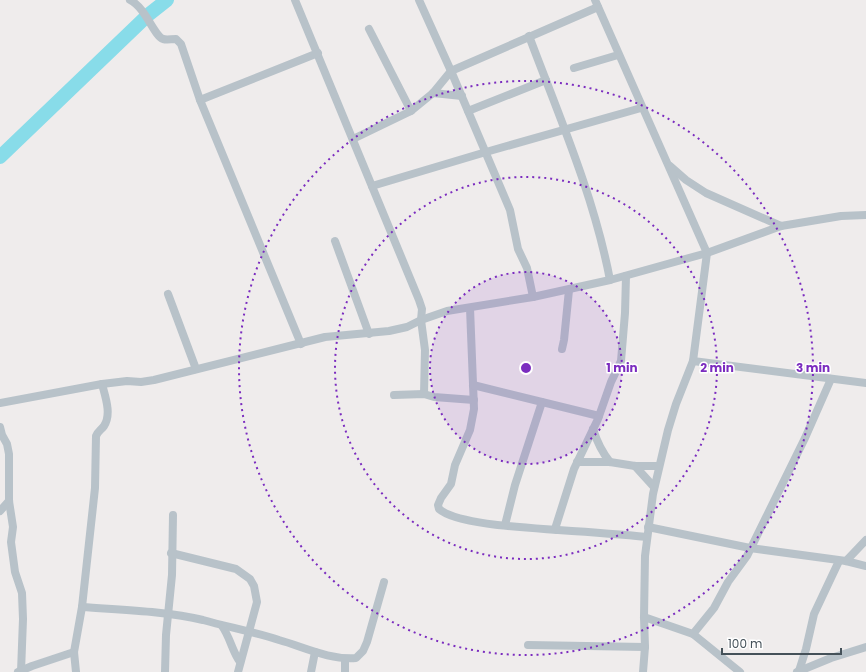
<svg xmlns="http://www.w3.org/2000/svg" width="866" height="672" viewBox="0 0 866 672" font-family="Poppins,sans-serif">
	<rect width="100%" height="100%" fill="#efecec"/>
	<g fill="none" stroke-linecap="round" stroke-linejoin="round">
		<path stroke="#88dce9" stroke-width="14" d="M0 157 148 15 167 0"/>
		<g stroke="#b8c2c9" stroke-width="8">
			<path d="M130 0C146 8 154 36 163 39 167 40 171 39 176 39L181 44 200 100 301 344"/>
			<path d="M295 0 419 300 422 309 421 320 425 350 424 394"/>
			<path d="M419 0 451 71 510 210 518 249 527 268 533 297"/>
			<path d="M595 0 707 253 693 361 676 404 668 430 653 494 645 556 644 617 645 647 643 672"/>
			<path d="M369 29 411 111"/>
			<path d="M529 36C559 116 594 196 610 280"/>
			<path d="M574 68 618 55"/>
			<path d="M433 93 462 96"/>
			<path d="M200 100 318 53"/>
			<path d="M468 111 546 80"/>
			<path d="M353 139 411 111 433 93 451 71 598 7"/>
			<path d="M670 166 686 180 706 193 781 226"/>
			<path d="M372 186 486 152 641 108"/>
			<path d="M335 241 369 334"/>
			<path d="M168 294 196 369"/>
			<path d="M470 308 474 409 470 430 455 465 451 484 441 498 438 505 439 509C457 525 532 528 558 530 588 532 617 534 647 537"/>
			<path d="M562 349 564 340 569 290"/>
			<path d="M693 361 866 383"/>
			<path d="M473 385 599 416"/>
			<path d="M394 395 424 394 434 397 474 400"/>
			<path d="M0 403 102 384 127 381 141 382 154 380 325 337 389 331 407 327 421 320 447 311 533 297 610 280 707 253 781 226 841 216 866 215"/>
			<path d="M0 427 2 435 7 444 9 454V501L13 527 11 542 15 572 22 593 23 619 21 672"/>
			<path d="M593 429C597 442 601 451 610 462"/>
			<path d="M577 462H610L635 466H659"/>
			<path d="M635 466 654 487"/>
			<path d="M0 511 9 501"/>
			<path d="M505 525 515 485 542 402"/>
			<path d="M648 527 750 548 846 561 866 566"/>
			<path d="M555 529 574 469 598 419 611 382 621 361 625 313 626 276"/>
			<path d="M171 553 236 569 250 579 254 586 257 602 238 672"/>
			<path d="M846 561 866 540"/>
			<path d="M82 607C121 610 165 611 203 620 228 627 254 632 279 640 304 647 329 660 356 658L363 651 367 642 384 582"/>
			<path d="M644 617 693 634 740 672"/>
			<path d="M222 626C230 637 232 651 240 662"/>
			<path d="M693 634 714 608 728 582 747 556 805 438 831 379"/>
			<path d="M528 645 645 647"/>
			<path d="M799 671 806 649 814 614 839 561"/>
			<path d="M18 672 32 666 74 652"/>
			<path d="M76 672 74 652 82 607 95 488 96 436C98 431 101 430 104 426 112 414 105 396 102 384"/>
			<path d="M165 672 166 635 172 575 173 515"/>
			<path d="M311 672 315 652"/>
			<path d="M345 672V659"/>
			<path d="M797 672 831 658 866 647"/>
		</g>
	</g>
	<circle cx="526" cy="368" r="96" fill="#7b2cbf" fill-opacity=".12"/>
	<g fill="none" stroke="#7b2cbf" stroke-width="2" stroke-dasharray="2 4">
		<circle cx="526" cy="368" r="96"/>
		<circle cx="526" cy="368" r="191"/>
		<circle cx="526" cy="368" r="287"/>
	</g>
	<circle cx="526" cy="368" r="6" fill="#7b2cbf" stroke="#fff" stroke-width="2"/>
	<g font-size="12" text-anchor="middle" font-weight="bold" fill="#7b2cbf" stroke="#fff" stroke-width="3" stroke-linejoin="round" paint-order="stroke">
		<text x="622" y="372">1 min</text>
		<text x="717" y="372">2 min</text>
		<text x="813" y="372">3 min</text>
	</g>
	<path d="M722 648v6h119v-6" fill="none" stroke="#455159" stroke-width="2"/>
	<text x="728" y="648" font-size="12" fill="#455159" stroke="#ffffff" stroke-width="3" paint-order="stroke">100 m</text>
</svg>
